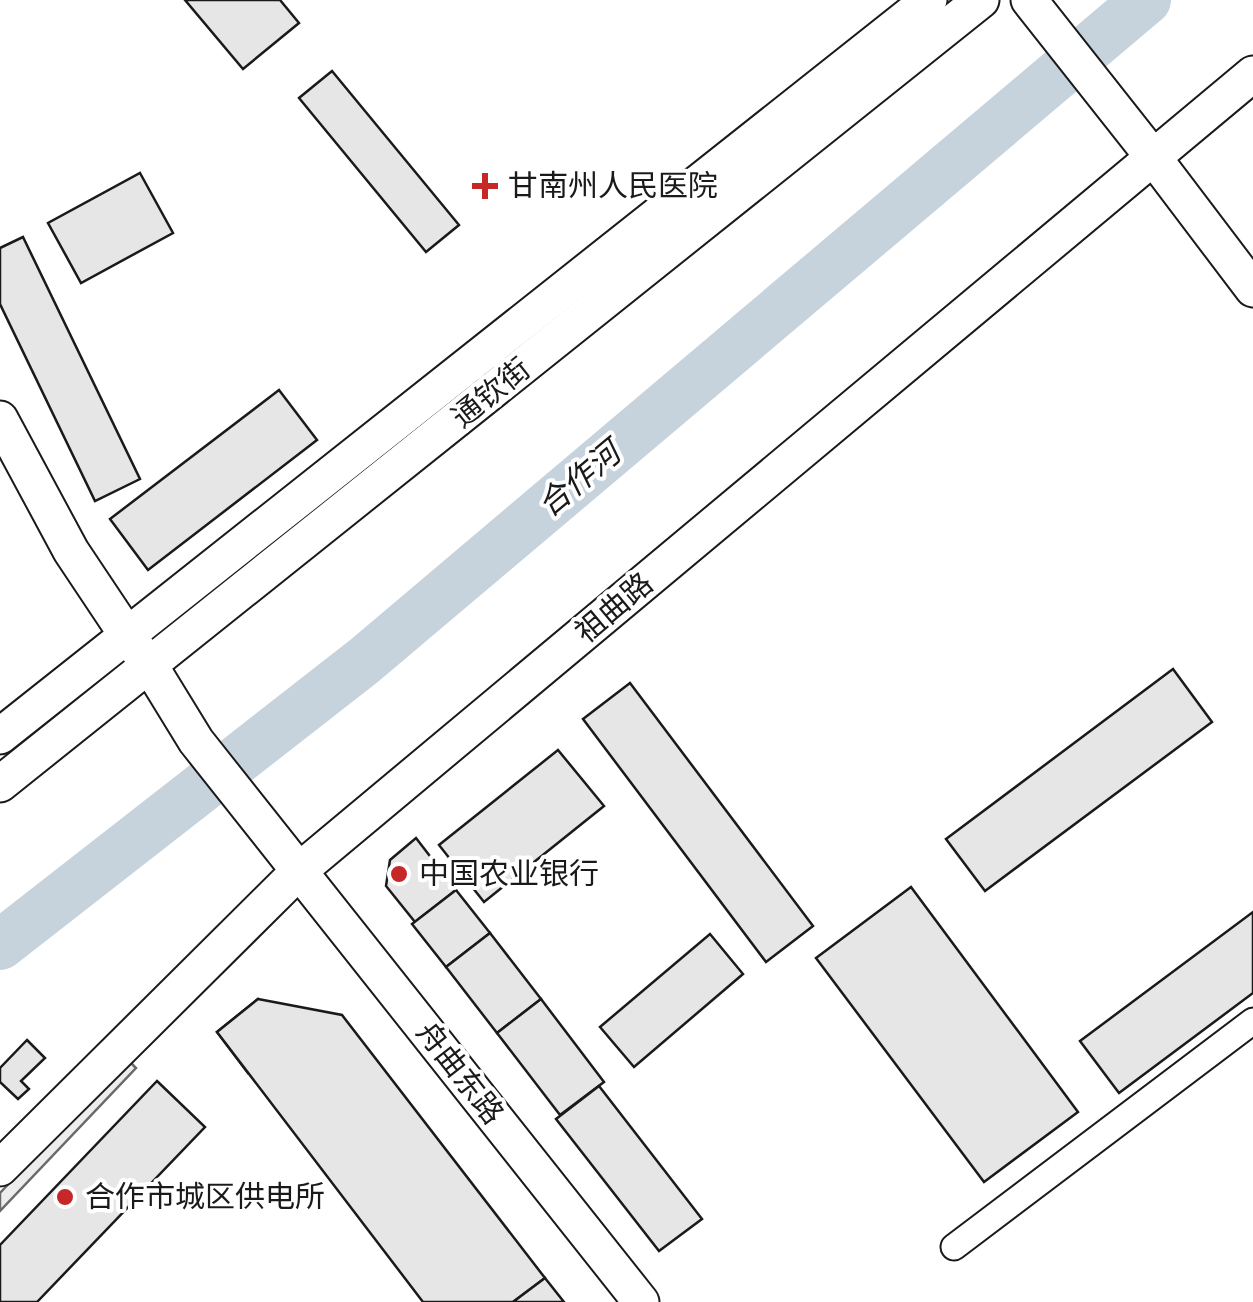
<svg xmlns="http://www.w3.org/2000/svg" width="1253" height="1302" viewBox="0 0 1253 1302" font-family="'Titillium Web','Noto Sans SC',sans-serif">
	<rect width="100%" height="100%" fill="#fff"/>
	<path fill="#ededed" stroke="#6a6a6a" stroke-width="2.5" d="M127 1059 136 1068 0 1211V1193Z"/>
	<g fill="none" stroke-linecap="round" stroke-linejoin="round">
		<path stroke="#c6d2dc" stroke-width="50" d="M0 945 364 661 1146 0"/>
	</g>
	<g fill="#e6e6e6" stroke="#1a1a1a" stroke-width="2.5">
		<path d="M185 0H280L299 23 243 69Z"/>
		<path d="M332 71 459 225 426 252 299 98Z"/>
		<path d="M140 173 173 233 81 283 48 223Z"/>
		<path d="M23 237 140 479 95 501 0 304V248Z"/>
		<path d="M279 390 317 440 148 570 110 519Z"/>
		<path d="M1173 669 1212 722 985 891 946 839Z"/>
		<path d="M630 683 813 926 766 962 583 719Z"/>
		<path d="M558 750 604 806 484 902 439 845Z"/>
		<path d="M416 838 456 890 415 922 386 886 390 860Z"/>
		<path d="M911 887 1078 1112 984 1182 816 958Z"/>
		<path d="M456 890 490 933 446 967 412 924Z"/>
		<path d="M1253 912V993L1119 1093 1080 1041Z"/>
		<path d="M490 933 541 999 497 1033 446 967Z"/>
		<path d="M710 934 743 974 634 1067 600 1027Z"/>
		<path d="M258 999 269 1013 309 1023 319 1016 426 1154 372 1195 295 1094 304 1086 296 1076 260 1064 248 1073 217 1032Z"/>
		<path d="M258 999 342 1015 545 1278 513 1302H423L217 1032Z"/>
		<path d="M541 999 604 1082 560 1115 497 1033Z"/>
		<path d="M27 1040 45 1058 21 1081 29 1089 18 1099 0 1082V1068Z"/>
		<path d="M157 1081 205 1127 37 1302H0V1245Z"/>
		<path d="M599 1086 702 1219 659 1251 556 1119Z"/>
		<path d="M545 1278 564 1302H513Z"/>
	</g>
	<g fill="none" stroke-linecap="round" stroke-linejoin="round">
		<defs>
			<path id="street" d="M954 1247 1253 1021"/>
			<g id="secondary">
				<path d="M1029 0 1153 157 1253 289"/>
				<path d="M0 419 71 551 127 635 150 666 196 741 641 1302"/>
				<path d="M0 736 929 0"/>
				<path d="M0 784 981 0"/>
				<path d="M0 1168 300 870 1253 74"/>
			</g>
		</defs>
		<use href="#street" stroke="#1a1a1a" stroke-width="29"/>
		<use href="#secondary" stroke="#1a1a1a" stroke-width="39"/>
		<use href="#street" stroke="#fff" stroke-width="25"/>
		<use href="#secondary" stroke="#fff" stroke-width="35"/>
	</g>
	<g fill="#c62828" stroke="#fff" stroke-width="4">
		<path d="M480 171h10v10h10v10h-10v10h-10v-10h-10v-10h10z"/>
		<circle cx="399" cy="874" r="10"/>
		<circle cx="65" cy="1197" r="10"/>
	</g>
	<g text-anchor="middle" stroke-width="8" stroke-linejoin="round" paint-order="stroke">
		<g font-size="30" fill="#1a1a1a" stroke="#fff" text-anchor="start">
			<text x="508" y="196">甘南州人民医院</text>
			<text x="419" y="884">中国农业银行</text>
			<text x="85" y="1207">合作市城区供电所</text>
		</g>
		<g font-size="30" fill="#1a1a1a" stroke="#fff">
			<text transform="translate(491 393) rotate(-39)" y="10">通钦街</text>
			<text transform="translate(614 608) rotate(-40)" y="10">祖曲路</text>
			<text transform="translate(460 1073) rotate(52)" y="10">舟曲东路</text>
		</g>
		<g font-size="32" font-style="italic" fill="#1a1a1a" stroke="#fff">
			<text transform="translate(579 479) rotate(-40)" y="11">合作河</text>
		</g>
	</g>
</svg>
